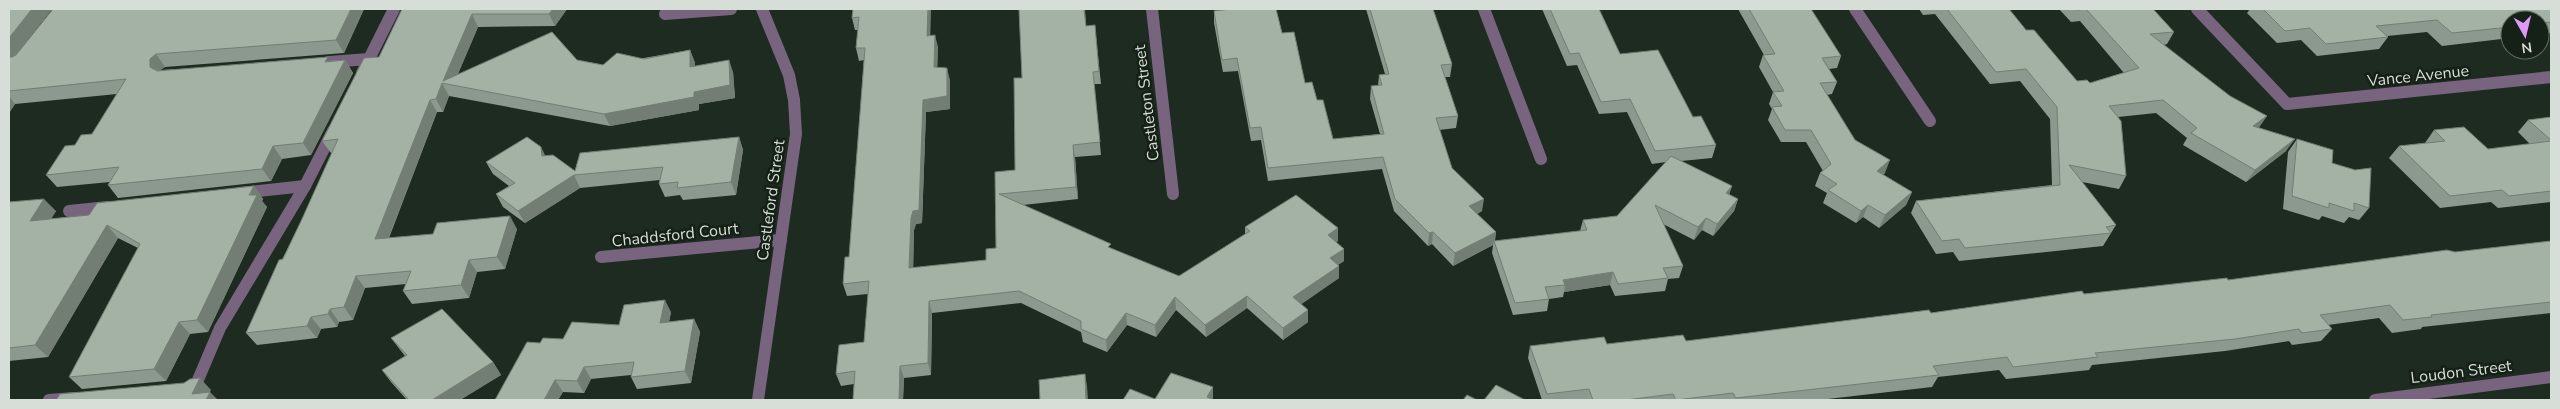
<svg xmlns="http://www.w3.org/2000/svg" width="2560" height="409" viewBox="0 0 2560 409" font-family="'Nunito Sans',sans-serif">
	<rect width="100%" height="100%" fill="#1e2b20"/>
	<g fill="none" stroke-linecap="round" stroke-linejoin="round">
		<g stroke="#78647f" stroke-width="12">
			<path d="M1152 9 1173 194"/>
			<path d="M1484 9 1541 159"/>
			<path d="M1855 9 1930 121"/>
			<path d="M2197 9 2287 104 2551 77"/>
			<path d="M665 14 731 9"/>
			<path d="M329 62 369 59"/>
			<path d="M362 73 394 9"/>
			<path d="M240 193 305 186"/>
			<path d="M69 211 108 207"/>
			<path d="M601 257 781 240"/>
			<path d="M188 388 195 387 220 328 305 186 333 131"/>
			<path d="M49 400 74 398"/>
			<path d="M758 400 796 134 794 100 789 75 762 9"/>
			<path d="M2375 400 2551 377"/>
		</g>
	</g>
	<g fill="#8c998e">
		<path d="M9 9H52L15 55 53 9H364L344 53 165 67 160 70 345 60 353 73 311 155 282 159 271 181 118 198 108 185 110 182 57 187 46 175 75 145 92 134 117 94 15 104 9 113Z"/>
		<path d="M402 9H567L555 26 478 27 458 74 577 60 603 65 690 50 695 63V66L733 72 735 98 699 104V110L610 126 449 96 443 112H437L389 238 517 229 505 269 477 272 469 298 412 304 403 291 406 284 365 288 353 320 339 322 337 327 321 329 317 338 257 345 246 333 302 219 332 153H331L322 141 379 57Z"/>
		<path d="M853 9 930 35 938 47 937 67 950 80V109L926 112 922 223 916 224 914 230 913 268 986 260 996 248 995 172 1015 170 1022 78 1019 9H1085L1086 26 1096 37 1101 84H1094L1101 155 1075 157 1078 199 1023 205 1112 249 1179 276 1245 234V227L1338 228V241L1336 242 1344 249V261L1338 265 1339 266V278L1301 304 1308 310V322L1283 340 1247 308 1206 337 1176 310 1156 337 1127 325 1107 352 1083 342 1081 332 1021 303 932 313 931 375 904 378 903 400H853L854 384 841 386 836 374 864 342 868 294 847 296 843 284 849 257 864 60 859 61 856 48 858 30H855L852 18Z"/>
		<path d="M1230 9H1276L1282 33 1305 83 1317 100 1333 139 1380 134 1370 99 1371 86H1378L1379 75 1385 74 1366 9H1433L1452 64 1450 77H1445L1458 116 1456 128 1439 130 1452 168 1482 211 1477 214 1496 232 1495 241 1580 231 1583 220 1617 216 1666 162 1652 164 1627 112 1599 114 1577 65 1567 66 1542 9H1599L1620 54 1693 117 1716 145 1712 158 1681 161 1732 186 1729 194 1738 199 1734 211 1713 236 1702 230 1694 240 1663 224 1683 266 1679 278 1668 279 1665 291 1615 296 1610 285 1564 292 1563 297 1549 299 1547 311 1513 315 1492 253 1493 245 1453 266 1432 244 1428 246 1394 211 1382 169 1268 181 1261 140 1251 141 1238 71 1223 72 1214 23V11Z"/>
		<path d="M1738 9H1811L1841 56 1837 68 1829 69 1837 82 1832 94 1827 95 1855 140 1885 173 1883 175 1912 192 1906 205 1879 228 1863 217 1856 223 1823 203 1827 193 1815 186 1820 173 1823 171 1806 142H1781L1768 120 1772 109 1769 104 1773 92 1759 67 1763 55H1764Z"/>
		<path d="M1919 9H2009L2026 30 2077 81 2090 83 2124 73 2080 21 2071 22 2059 9H2153L2174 32 2167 44 2164 45 2286 151 2246 182 2183 145 2187 138 2156 113 2118 117 2126 176 2119 189 2082 182 2116 225 2103 246 1959 261 1953 252 1936 254 1911 213 1916 201 2052 185 2050 119 2020 81 1990 84 1935 14 1923 15Z"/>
		<path d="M2250 9H2551V33L2540 35V20H2510V38L2442 46 2427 32 2387 36 2388 37 2379 49 2317 56 2301 40 2277 43 2247 13Z"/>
		<path d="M2551 117V202L2498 208 2491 202 2440 208 2389 158 2399 146 2425 143 2434 130 2488 149 2530 144 2518 132 2528 120Z"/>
		<path d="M739 137 743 150 736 195 683 200 680 195 665 197 659 184 660 180 580 188 525 223 503 207 496 194 509 186 493 174 486 162 545 156 575 171Z"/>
		<path d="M2297 139 2332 163 2369 208 2359 220 2349 217 2344 223 2322 216 2319 220 2283 209 2288 152Z"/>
		<path d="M254 186 263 199 262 201 267 207 208 332 190 334 166 381 82 389 69 377 138 248 118 238 48 357 9 361V202L56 211 51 219 89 215Z"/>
		<path d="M2551 241V313L2422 327 2421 329 2392 333 2379 318 2328 325 2332 329 2321 341 2292 345 2289 341 2225 351 2092 365 2089 370 2006 379 1999 370 1938 377 1932 387 1819 400H1542L1528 358 1530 346 1607 344 1686 341 1931 313 2084 294 2228 280Z"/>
		<path d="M671 312 669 322 694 319 700 332 691 383 637 389 631 377V375L591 379 584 393 563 392 558 400H495L540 343 563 339Z"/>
		<path d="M391 338 493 362 501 375 460 400H407L391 382 382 370 405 356Z"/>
	</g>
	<g fill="#727d74">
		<path d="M32 9H52L14 57 9 61V38Z"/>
		<path d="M351 9H364L344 53 336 40Z"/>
		<path d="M553 9H567L555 26 549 14Z"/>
		<path d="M928 9H931L930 48 927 36Z"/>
		<path d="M472 14 478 27 453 85 443 81Z"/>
		<path d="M935 35 938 47 937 80 934 67Z"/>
		<path d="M690 50 695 63V79L690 67Z"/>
		<path d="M156 54 165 67 159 71 150 67V59Z"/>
		<path d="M345 60 353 73 311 155 303 143Z"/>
		<path d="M729 60 733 72 735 98 699 104V110L610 126 604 114Z"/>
		<path d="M947 68 950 80V109L926 112 922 223 916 224 914 230 913 281 909 268 911 218 913 211 923 100Z"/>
		<path d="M442 83 449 96 443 112 436 99Z"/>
		<path d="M9 96 15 104 9 113Z"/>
		<path d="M430 100 437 112 383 252 375 239Z"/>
		<path d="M2267 116 2258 129 2253 126Z"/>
		<path d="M739 137 743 150 736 195 731 182Z"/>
		<path d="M2295 139 2286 151 2246 182 2255 170Z"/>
		<path d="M1073 145 1075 157 1078 199 1076 187Z"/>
		<path d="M273 146 282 159 271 181 262 169Z"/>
		<path d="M541 147 547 159 542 156Z"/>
		<path d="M1890 160 1885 173 1871 184 1877 171Z"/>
		<path d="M574 175 580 188 525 223 518 211Z"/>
		<path d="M254 186 263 199 262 201 267 207 208 332 197 320Z"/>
		<path d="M1732 186 1728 198 1726 193Z"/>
		<path d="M1912 192 1906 205 1879 228 1885 215Z"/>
		<path d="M44 199 56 211 41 233 30 221Z"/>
		<path d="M1484 199 1482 211 1468 219 1469 206Z"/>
		<path d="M1738 199 1734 211 1713 236 1717 224Z"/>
		<path d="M1868 205 1863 217 1856 223 1861 211Z"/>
		<path d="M510 216 517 229 505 269 497 257Z"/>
		<path d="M1706 218 1702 230 1694 240 1698 227Z"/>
		<path d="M107 225 118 238 48 357 35 345Z"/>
		<path d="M1338 228V241L1327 247 1328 235Z"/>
		<path d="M1433 232 1432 244 1428 246 1429 233Z"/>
		<path d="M1496 232 1494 243V241L1493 245 1453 266 1455 253Z"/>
		<path d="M1344 249V261L1329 270 1330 258Z"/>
		<path d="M469 260 477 272 469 298 461 285Z"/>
		<path d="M1339 266V278L1293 310V297Z"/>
		<path d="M1613 272 1610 285 1564 292 1565 285 1563 280Z"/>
		<path d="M356 276 365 288 353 320 344 307Z"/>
		<path d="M1247 296V308L1206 337 1205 325Z"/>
		<path d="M1175 297 1176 310 1156 337 1155 325Z"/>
		<path d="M665 300 671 312 666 335 660 323Z"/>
		<path d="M929 301 932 313 931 375 928 363Z"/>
		<path d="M330 309 339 322 337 327 328 314Z"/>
		<path d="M1308 310V322L1283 340V328Z"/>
		<path d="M1126 313 1127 325 1107 352 1106 340Z"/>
		<path d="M311 317 321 329 317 338 307 326Z"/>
		<path d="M694 319 700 332 691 383 685 371Z"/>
		<path d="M179 322 190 334 166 381 154 369Z"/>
		<path d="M493 362 501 375 460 400H432Z"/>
		<path d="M900 366 904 378 903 400H899Z"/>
		<path d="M584 367 591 379 584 393 577 381Z"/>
		<path d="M1085 374 1087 386 1088 400H1086Z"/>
		<path d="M200 378 211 390 207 399 210 392 218 400H198L192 394Z"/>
		<path d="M555 380 563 392 558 400H544Z"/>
		<path d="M1213 387V399L1207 397Z"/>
	</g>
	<g fill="#a3b2a5" stroke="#727d74">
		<path d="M9 9H32L9 38Z"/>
		<path d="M53 9H351L336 40 156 54 150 59V67L157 71 328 57 325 62 345 60 303 143 273 146 262 169 108 185 119 167 46 175 65 146 75 145 81 135 92 134 126 79 9 91V57H12L16 55Z"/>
		<path d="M402 9H553L549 14H472L443 81 552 32 577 60 603 65 617 53 644 59 690 50V67L729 60 730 85 694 92V97L604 114 442 83 436 99 430 100 375 239 433 234 437 223 510 216 497 257 469 260 461 285 403 291 411 271 356 276 344 307 330 309 328 314 311 317 307 326 246 333 279 260 283 259 302 219 338 139 322 141 364 58 379 57Z"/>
		<path d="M853 9H928L927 36 935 35 934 67 947 68V96L923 100 919 210 913 211 911 218 909 268 986 260V249L996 248 995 172 1015 170 1014 78H1022L1019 9H1084L1086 26 1095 25 1099 71 1093 72 1100 142 1073 145 1076 187 999 194 1111 244 1108 247 1179 276 1250 231 1245 227 1296 195 1338 228 1328 235 1344 249 1330 258 1339 266 1293 297 1308 310 1283 328 1247 296 1205 325 1175 297 1155 325 1126 313 1106 340 1081 329V321L1019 291 929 301 928 363 900 366 899 400H853L855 371 836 374 839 345 864 342 869 281 843 284 845 257H849L865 48H856L859 17 852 18Z"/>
		<path d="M1231 9H1276L1282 33 1294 32 1305 83 1312 82 1317 100H1323L1333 139 1384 134 1371 86 1382 85 1379 75 1389 74 1370 9H1433L1452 64 1441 65 1458 116 1436 118 1452 168 1484 199 1469 206 1496 232 1455 253 1433 232 1429 233 1395 199 1383 157 1268 168 1261 127 1250 128 1237 58 1222 60 1214 11Z"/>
		<path d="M1550 9H1599L1620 54 1658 50 1693 117 1701 116 1716 145 1655 151 1630 99 1601 102 1579 53 1570 54Z"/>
		<path d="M1749 9H1811L1841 56 1822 58 1837 82 1820 83 1855 140 1890 160 1877 171 1912 192 1885 215 1868 205 1861 211 1828 190 1837 184 1820 173 1831 164 1811 130H1785L1772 107 1782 106 1773 92 1784 91 1763 55 1775 54Z"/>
		<path d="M1947 9H2009L2026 30H2034L2077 81 2087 80 2090 83 2139 68 2086 9 2077 10 2076 9H2153L2174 32 2150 34 2230 96 2267 116 2253 126 2295 139 2255 170 2191 133 2197 128 2163 100 2109 106 2121 121 2126 176 2069 165 2116 225 2106 227 2111 233 1965 248 1959 239 1942 241 1916 201 2060 185 2057 107 2026 69 1996 72Z"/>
		<path d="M2263 9H2551V22L2540 23V20H2510V27L2452 33 2437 20 2376 26 2388 37 2326 44 2310 28 2285 31Z"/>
		<path d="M2551 117V140L2528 120Z"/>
		<path d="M2464 127 2488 149 2551 141V191L2509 196 2502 190 2450 196 2399 146 2445 141 2434 130Z"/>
		<path d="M527 137 541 147 542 156 553 155 575 171 580 153 739 137 731 182 677 188 678 182 659 184 663 167 574 175 518 211 496 194 515 183 486 162Z"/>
		<path d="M2297 139 2333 150 2332 163 2355 170 2371 168 2369 208 2354 203V211L2329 203V208L2292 196Z"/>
		<path d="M1671 156 1732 186 1726 193 1738 199 1717 224 1706 218 1698 227 1655 205 1683 266 1663 268 1668 278 1618 284 1613 272 1563 280 1565 285 1545 287 1549 299 1515 303 1494 241 1587 230 1583 220 1617 216Z"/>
		<path d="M254 186 249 195H257L197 320 179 322 154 369 69 377 140 244 107 225 35 345 9 348V202L44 199 30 221 89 215 97 203Z"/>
		<path d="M2551 241V302L2431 315 2432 317 2403 320 2390 305 2320 315 2332 329 2302 333 2299 329 2235 339 2095 353 2098 357 2013 367 2007 357 1933 366 1939 375 1736 398 1733 393 1676 400 1673 394 1626 400H1593L1589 389 1547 394 1530 346 1604 337 1607 344 1683 335 1686 341 1929 310 1931 313 2082 291 2084 294 2227 278 2228 280 2447 250 2455 252Z"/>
		<path d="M665 300 660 323 694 319 685 371 631 377 634 362 584 367 577 381 555 380 544 400H495L527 342 540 343 543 338 563 339 572 322 619 325 624 305Z"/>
		<path d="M442 309 493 362 432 400H409L382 370 407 355 391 338Z"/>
		<path d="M1171 373 1213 387 1207 397 1215 400H1123L1130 389 1155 399Z"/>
		<path d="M1085 374 1086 400H1040L1039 380Z"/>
		<path d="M200 378 192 394 210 392 206 400H56L60 394 184 383 190 379Z"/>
		<path d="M1496 385 1525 400H1484Z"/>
		<path d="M1467 395 1477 400H1463Z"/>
	</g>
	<g text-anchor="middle" stroke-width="5" stroke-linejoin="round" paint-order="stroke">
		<g font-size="16" fill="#d6ded7" stroke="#152117">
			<text transform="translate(2418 75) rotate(-6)" y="6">Vance Avenue</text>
			<text transform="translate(1146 103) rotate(-97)" y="6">Castleton Street</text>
			<text transform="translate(770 200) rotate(-82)" y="6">Castleford Street</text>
			<text transform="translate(675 234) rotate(-6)" y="6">Chaddsford Court</text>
			<text transform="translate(2461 371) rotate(-7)" y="6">Loudon Street</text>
		</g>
	</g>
	<rect width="2560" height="409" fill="none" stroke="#d6ded7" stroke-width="20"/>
	<g transform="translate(2525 35) rotate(172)"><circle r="24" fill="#152117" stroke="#626d64"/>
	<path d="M0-4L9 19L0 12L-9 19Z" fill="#dd99f4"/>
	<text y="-8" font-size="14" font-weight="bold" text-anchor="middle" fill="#d6ded7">N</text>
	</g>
</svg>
